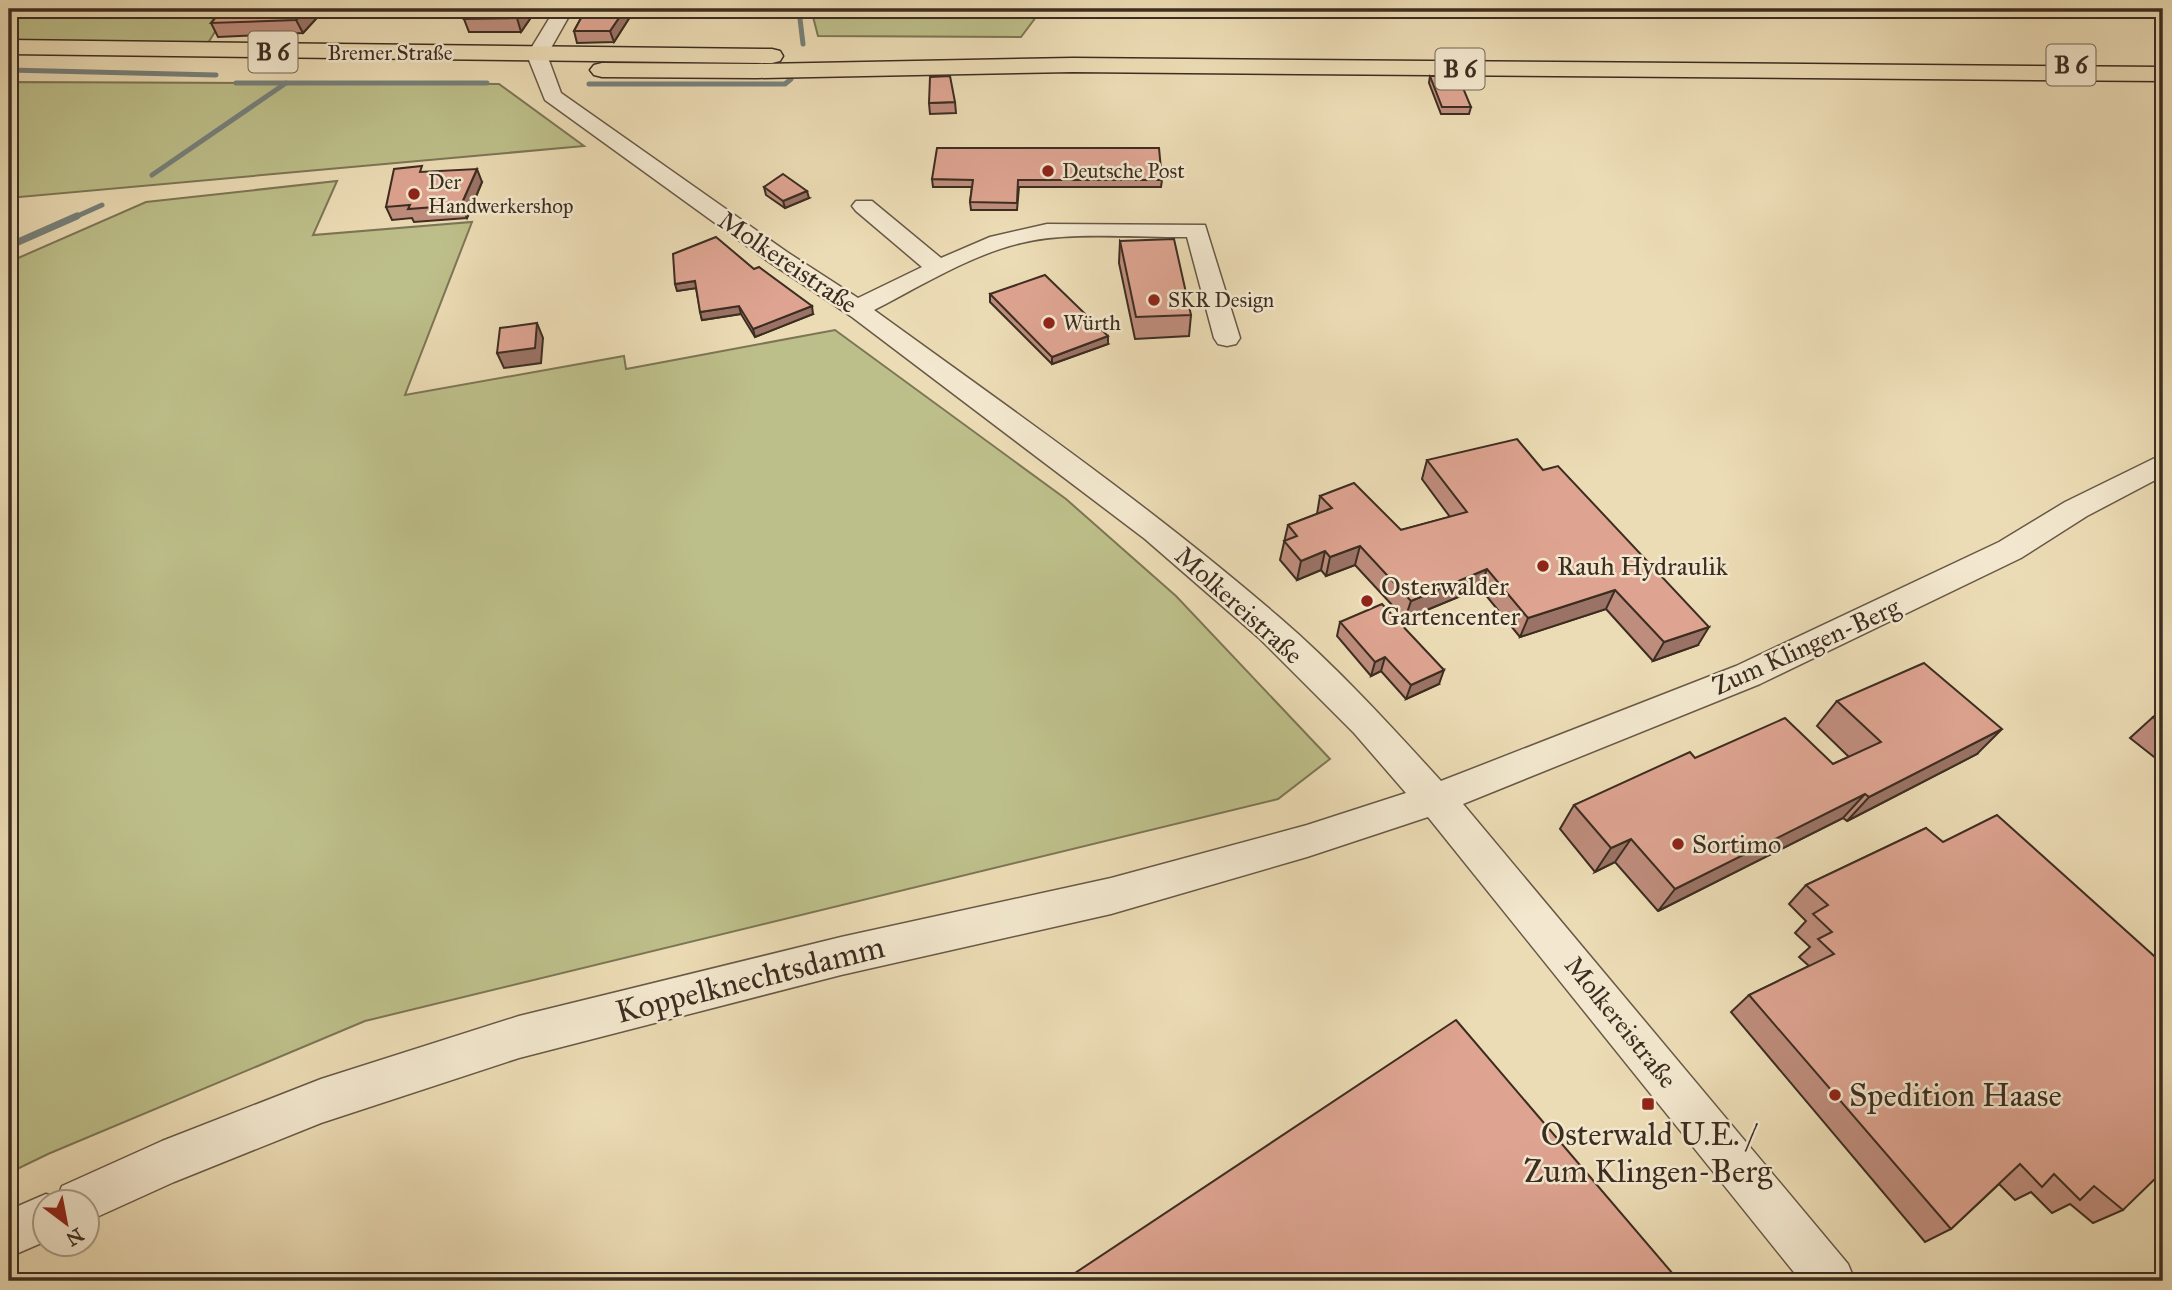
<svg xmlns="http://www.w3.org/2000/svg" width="2172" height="1290" viewBox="0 0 2172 1290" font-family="'IM FELL Great Primer',serif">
	<rect width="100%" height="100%" fill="#ecdcb5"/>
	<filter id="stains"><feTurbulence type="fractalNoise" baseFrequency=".00286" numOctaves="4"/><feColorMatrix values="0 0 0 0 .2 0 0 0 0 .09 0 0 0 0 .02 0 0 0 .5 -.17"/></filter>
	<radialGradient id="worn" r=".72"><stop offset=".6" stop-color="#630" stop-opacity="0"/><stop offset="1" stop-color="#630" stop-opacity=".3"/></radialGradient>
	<g fill="#bdbf8a" stroke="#7c7656" stroke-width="2">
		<path d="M9 9H229L208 43 9 42Z"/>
		<path d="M811 9H1042L1021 37 818 36Z"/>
		<path d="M9 82 499 84 584 146 9 198Z"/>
		<path d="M337 181 313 235 472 222 405 395 624 356 626 369 835 330 1066 499 1176 596 1330 759 1278 799 365 1021 48 1154 9 1173V262L146 202Z"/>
	</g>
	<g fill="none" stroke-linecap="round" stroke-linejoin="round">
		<g stroke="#76817c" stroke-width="5">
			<path d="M803 44 800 19 804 9"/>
			<path d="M9 70 216 75"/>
			<path d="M236 83H286"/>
			<path d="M589 84H785L791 79"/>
			<path d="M152 175 286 83H487"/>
			<path d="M73 218 102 205"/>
		</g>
		<path stroke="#76817c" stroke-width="7" d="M9 246 77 216"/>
		<defs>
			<path id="minor" d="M555 9H573L547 55 561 93 787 252 858 298 922 267 856 211 852 206 856 201H872L941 258 990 237 1047 224 1205 225 1240 338 1236 344 1227 346 1218 344 1214 338 1187 237C1136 238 1069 231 1021 243 970 255 921 286 874 310 1012 410 1152 507 1280 618 1338 668 1390 725 1441 781L1736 666 1999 542 2065 502 2163 454V476L2087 516 2021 558 1760 684 1463 804 1848 1264 1855 1281H1801L1428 817 1307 857 1111 914 841 975 519 1058 321 1123 174 1182 88 1221V1202H46V1241L9 1257V1210L46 1194 57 1198 62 1186 162 1141 321 1079 519 1016 841 937 1111 878 1307 825 1406 793 1354 733 1259 638 1145 539 852 317 769 262 545 100 527 55Z"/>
			<path id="major" d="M9 40 772 49 780 51 783 56 780 61 772 63 9 54Z"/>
			<path id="highway" d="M1073 58 2163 67V81L1073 72 757 78 602 77 594 75 590 70 594 65 602 63 757 64Z"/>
		</defs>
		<use href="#minor" stroke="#685946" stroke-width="3"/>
		<use href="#major" stroke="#3c2d21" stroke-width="3"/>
		<use href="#highway" stroke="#3c2d21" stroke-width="3"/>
		<use href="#minor" fill="#f3e8cf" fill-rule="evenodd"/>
		<use href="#major" fill="#ecdcb5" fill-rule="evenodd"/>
		<use href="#highway" fill="#ecdcb5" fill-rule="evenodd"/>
	</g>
	<g fill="#bf8d7d" stroke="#3c2d21" stroke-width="2">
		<path d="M223 9H325L303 33 218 37 211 23Z"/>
		<path d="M470 9H539L537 13H534L521 32H469L464 19Z"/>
		<path d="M586 9H635L614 42 577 43 574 31Z"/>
		<path d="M1430 76 1471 107 1469 114H1441L1429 83Z"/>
		<path d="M955 102 956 113 930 114 929 103Z"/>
		<path d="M424 172 482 182 467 218 414 222 412 218 392 220 386 207Z"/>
		<path d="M932 179 1162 180 1161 187H1019L1017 210H971L970 202 972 187H933Z"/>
		<path d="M764 187 809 198 785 208 766 195Z"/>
		<path d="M1120 241 1191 315 1189 336 1135 339 1119 263Z"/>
		<path d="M754 269 813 314 755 337 741 314 702 320 696 288 677 291Z"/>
		<path d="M990 294 1108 344 1052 364 990 302Z"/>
		<path d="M1427 460 1543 470 1698 645 1653 661 1606 609 1520 637 1480 588 1405 619 1355 565 1326 576 1321 570 1297 580 1280 560 1288 525 1317 514 1320 496 1401 530 1450 517 1422 479Z"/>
		<path d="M1340 622 1439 684 1406 699 1381 671 1371 676 1337 636Z"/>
		<path d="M1837 701 1977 754 1847 821 1843 818 1658 911 1615 862 1595 872 1560 829 1574 805 1695 758 1833 764 1849 757 1817 726Z"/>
		<path d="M2163 711V764L2130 738 2153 717Z"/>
		<path d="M1926 828 2123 1210 2093 1223 2070 1204 2052 1213 2031 1192 2015 1200 1999 1184 1951 1229 1925 1242 1731 1012 1749 995 1809 966 1799 957 1810 947 1795 933 1806 921 1789 904 1806 885Z"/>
	</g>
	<g fill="#9b7366" stroke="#3c2d21" stroke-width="2">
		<path d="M307 9H325L303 33 296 20Z"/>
		<path d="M523 9H533L534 13 521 32 517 18Z"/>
		<path d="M625 9H635L614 42 610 31Z"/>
		<path d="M477 169 482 182 467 218 461 205Z"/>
		<path d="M807 191 809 198 785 208 783 201Z"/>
		<path d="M695 281 697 288 677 291 675 284Z"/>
		<path d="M739 306 741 314 702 320 700 312Z"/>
		<path d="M812 306 813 314 755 337 753 329Z"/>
		<path d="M537 323 543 338 541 363 504 368 497 353Z"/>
		<path d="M1108 336V344L1052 364V357Z"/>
		<path d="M1360 546 1355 565 1326 576 1330 557Z"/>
		<path d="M1325 551 1321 570 1297 580 1301 561Z"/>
		<path d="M1487 569 1480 588 1405 619 1411 601Z"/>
		<path d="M1615 590 1606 609 1520 637 1528 618Z"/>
		<path d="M1709 627 1698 645 1653 661 1664 642Z"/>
		<path d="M1385 657 1381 671 1371 676 1375 662Z"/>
		<path d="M1444 670 1439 684 1406 699 1411 685Z"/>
		<path d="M2002 729 1977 754 1847 821 1869 797Z"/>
		<path d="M1865 794 1843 818 1658 911 1675 889Z"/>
		<path d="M1631 839 1615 862 1595 872 1611 848Z"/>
	</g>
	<g fill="#dea491" stroke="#3c2d21" stroke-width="2">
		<path d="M223 9H307L296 20 211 23Z"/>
		<path d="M470 9H523L517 18 464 19Z"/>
		<path d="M586 9H625L610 31H574Z"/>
		<path d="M950 76 955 102 929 103 930 77Z"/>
		<path d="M1430 76H1458L1471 107H1442Z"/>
		<path d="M937 148H1159L1162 180H1018L1017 203 970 202 973 180 932 179Z"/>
		<path d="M422 166 420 172 477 169 461 205 408 209 410 205 386 207 394 169Z"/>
		<path d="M783 174 807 191 783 201 764 187Z"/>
		<path d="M716 237 754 269 759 267 812 306 753 329 739 306 700 312 695 281 675 284 673 254Z"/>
		<path d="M1174 239 1191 315 1136 317 1120 241Z"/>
		<path d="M1045 275 1108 336 1052 357 990 294Z"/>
		<path d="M537 323 535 348 497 353 500 328Z"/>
		<path d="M1517 439 1543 470 1558 466 1709 627 1664 642 1615 590 1528 618 1487 569 1411 601 1360 546 1330 557 1325 551 1301 561 1284 541 1297 536 1288 525 1332 508 1320 496 1354 483 1401 530 1467 512 1427 460Z"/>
		<path d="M1382 604 1444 670 1411 685 1385 657 1375 662 1340 622Z"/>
		<path d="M1924 663 2002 729 1869 797 1865 794 1675 889 1631 839 1611 848 1574 805 1690 752 1695 758 1785 718 1833 764 1881 742 1837 701Z"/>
		<path d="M2163 711V725L2153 717Z"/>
		<path d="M1997 815 2163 964V1171L2123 1210 2094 1186 2080 1200 2054 1174 2042 1187 2020 1164 1951 1229 1749 995 1834 954 1818 939 1832 932 1813 914 1828 905 1806 885 1926 828 1943 842Z"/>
		<path d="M1456 1020 1679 1281H1063Z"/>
	</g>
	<g fill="#8f2418" stroke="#f3e8cf" stroke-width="2.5">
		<circle cx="1048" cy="171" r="7"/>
		<circle cx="414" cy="194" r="7"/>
		<circle cx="1154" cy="300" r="7"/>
		<circle cx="1049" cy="323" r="7"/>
		<circle cx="1543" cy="566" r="7"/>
		<circle cx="1367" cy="601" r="7"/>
		<circle cx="1678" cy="844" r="7"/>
		<circle cx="1835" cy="1095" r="7"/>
		<rect x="1641" y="1097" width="14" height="14" rx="3.5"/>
	</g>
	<g text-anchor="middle" stroke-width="5" stroke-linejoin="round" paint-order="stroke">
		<g font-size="21" fill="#3c2d21" stroke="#f3e8cf">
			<text x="390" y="60">Bremer Straße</text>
		</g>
		<g font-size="21" fill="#3c2d21" stroke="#f3e8cf" text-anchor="start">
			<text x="1062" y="178">Deutsche Post</text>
			<text x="428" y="189">Der<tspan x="428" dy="24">Handwerkershop</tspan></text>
			<text x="1168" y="307">SKR Design</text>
			<text x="1063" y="330">Würth</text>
		</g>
		<g fill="#f3e8cf" stroke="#736555" stroke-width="2">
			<rect x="248.5" y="31.5" width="49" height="41" rx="5"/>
			<rect x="2046.5" y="44.5" width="49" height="41" rx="5"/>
			<rect x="1435.5" y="48.5" width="49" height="41" rx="5"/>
		</g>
		<g font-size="24" font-weight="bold" fill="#3c2d21">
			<text x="273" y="60">B 6</text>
			<text x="2071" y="73">B 6</text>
			<text x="1460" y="77">B 6</text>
		</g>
		<g font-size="26" fill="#3c2d21" stroke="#f3e8cf">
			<text transform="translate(788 262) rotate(34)" y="9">Molkereistraße</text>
			<text transform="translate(1239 605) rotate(42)" y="9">Molkereistraße</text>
			<text transform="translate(1806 646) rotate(-24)" y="9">Zum Klingen-Berg</text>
			<text transform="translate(1621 1022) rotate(51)" y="9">Molkereistraße</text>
		</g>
		<g font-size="26" fill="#3c2d21" stroke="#f3e8cf" text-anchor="start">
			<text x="1557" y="575">Rauh Hydraulik</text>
			<text x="1381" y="595">Osterwalder<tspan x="1381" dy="30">Gartencenter</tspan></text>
			<text x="1692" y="853">Sortimo</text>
		</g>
		<g font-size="32" fill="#3c2d21" stroke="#f3e8cf">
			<text transform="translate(750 979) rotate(-14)" y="11">Koppelknechtsdamm</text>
		</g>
		<g font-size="32" fill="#3c2d21" stroke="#f3e8cf" text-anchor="start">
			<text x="1849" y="1106">Spedition Haase</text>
			<text x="1648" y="1145" text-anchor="middle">Osterwald U.E. /<tspan x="1648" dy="37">Zum Klingen-Berg</tspan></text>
		</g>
	</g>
	<rect width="2172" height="1290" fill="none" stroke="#ecdcb5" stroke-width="35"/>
	<rect x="10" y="10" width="2151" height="1269" fill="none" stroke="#3c2d21" stroke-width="3.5"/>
	<rect x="18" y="18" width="2137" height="1255" fill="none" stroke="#3c2d21" stroke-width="2"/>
	<g transform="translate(66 1223) rotate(148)"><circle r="33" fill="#f3e8cf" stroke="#aa9d89" stroke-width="2"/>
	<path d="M0-5L12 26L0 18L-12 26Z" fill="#8f2418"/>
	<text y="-10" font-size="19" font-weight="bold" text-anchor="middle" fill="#3c2d21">N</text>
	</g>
	<rect width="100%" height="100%" filter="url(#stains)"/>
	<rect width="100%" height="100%" fill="url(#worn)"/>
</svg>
